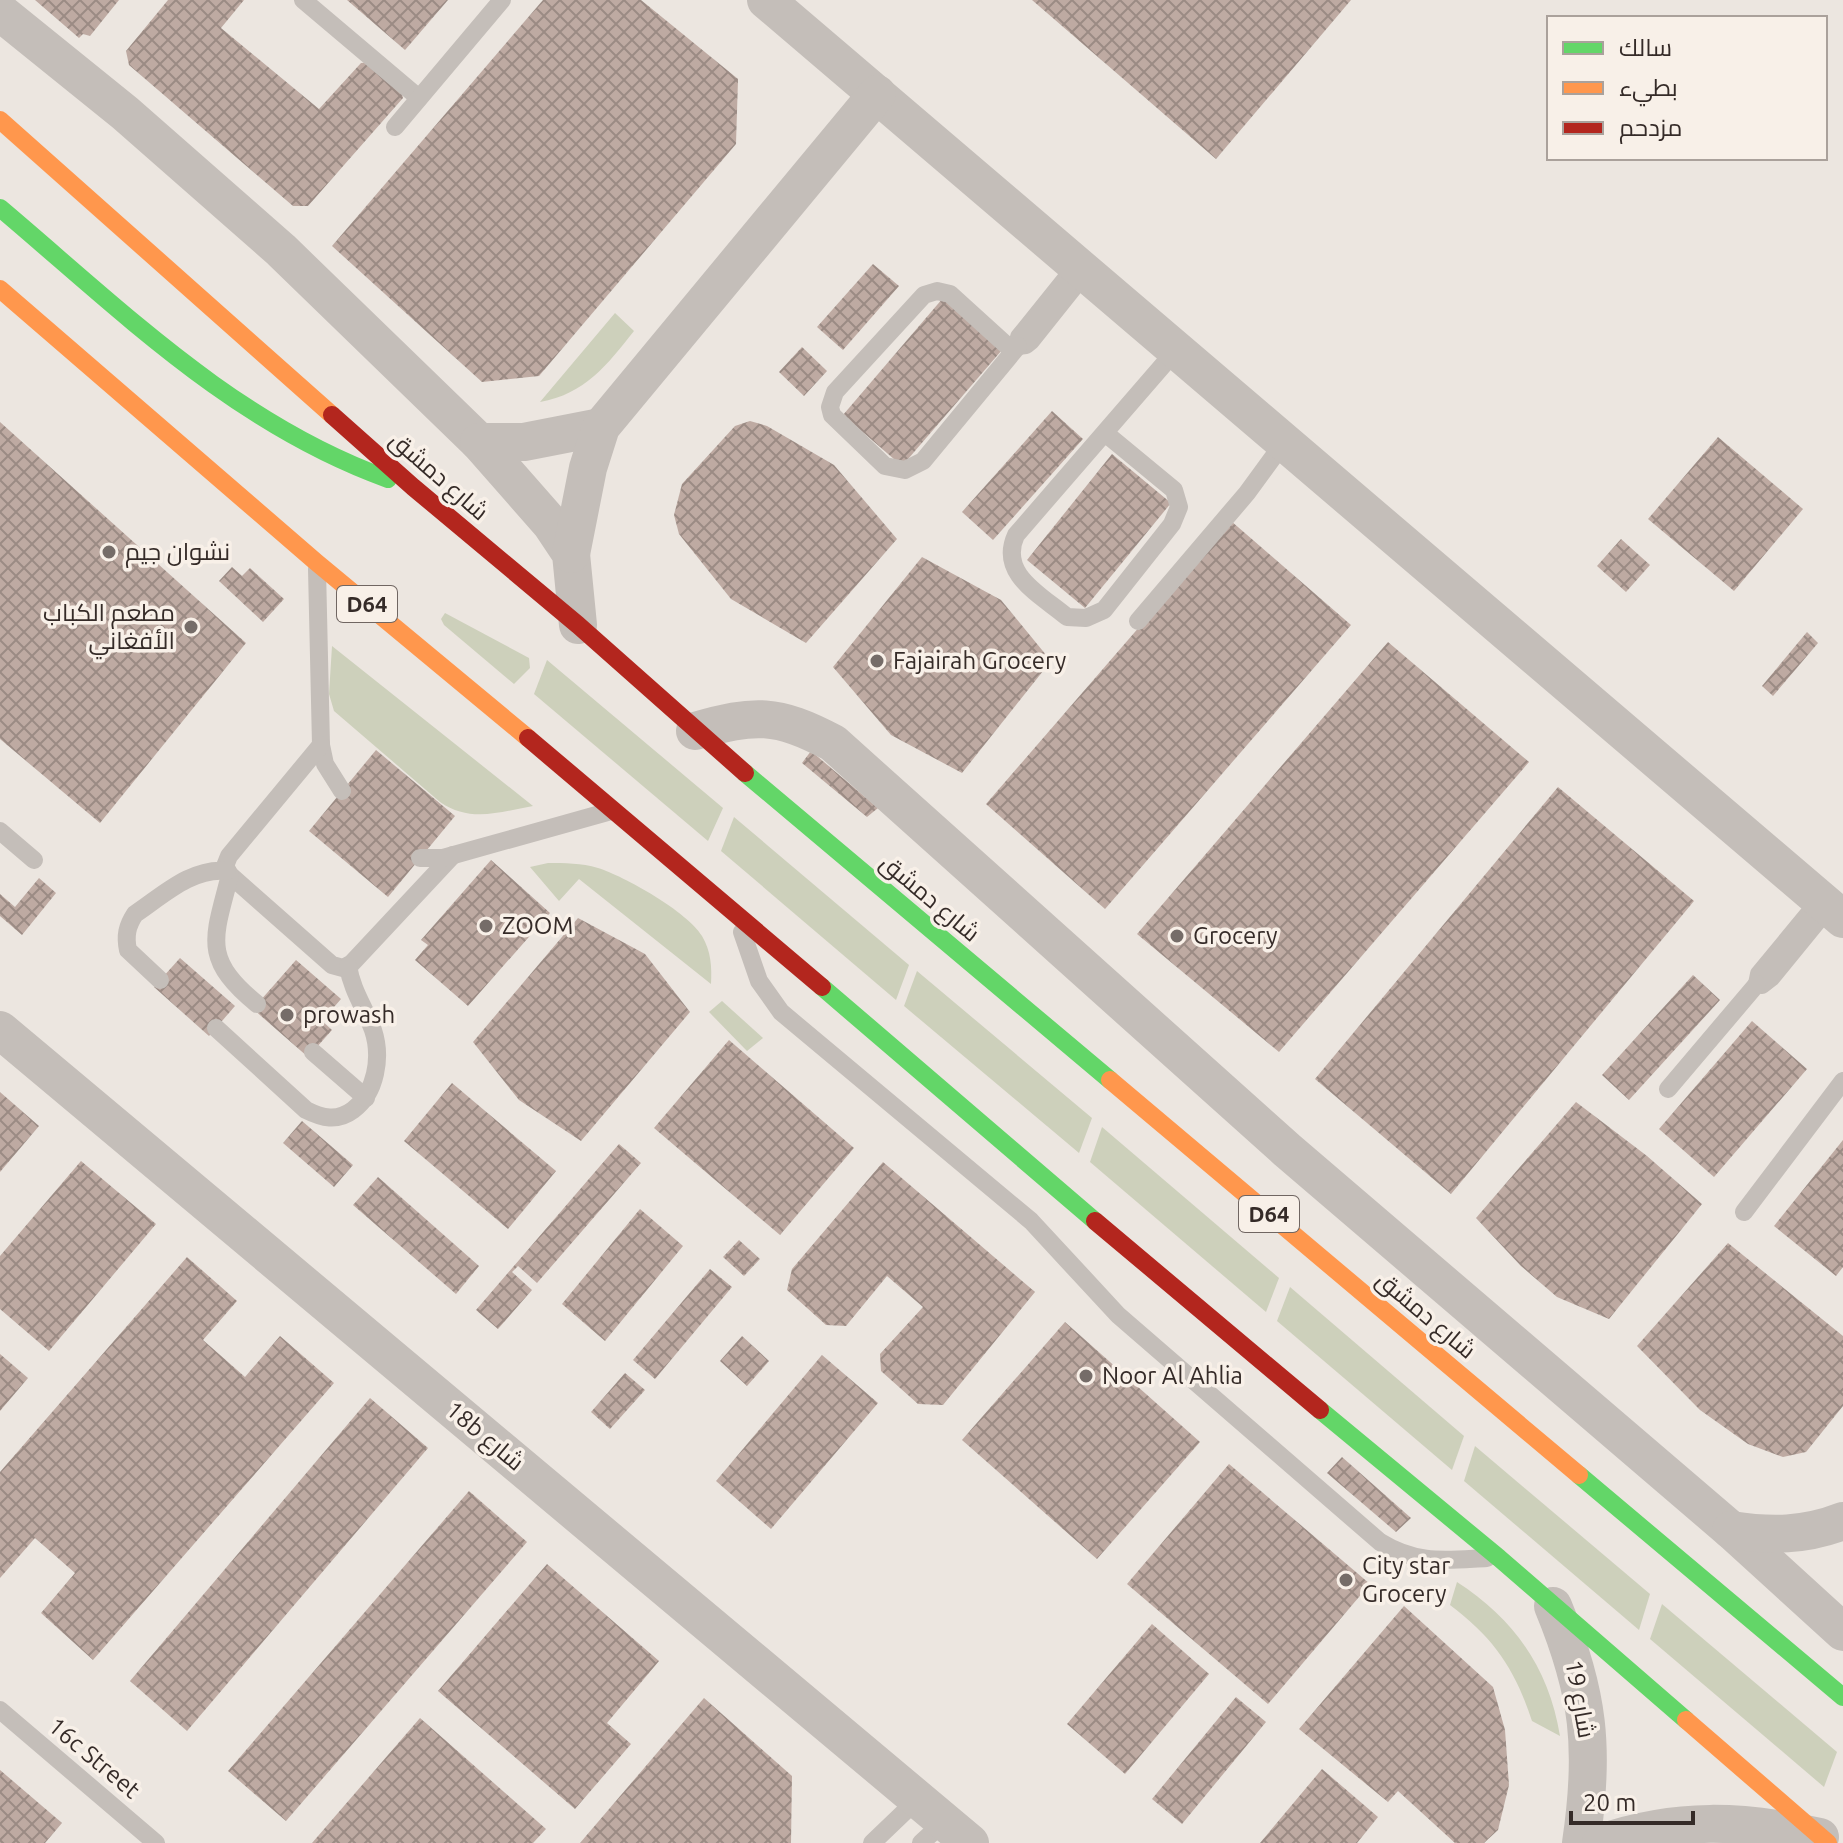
<svg xmlns="http://www.w3.org/2000/svg" width="1843" height="1843" viewBox="0 0 1843 1843" font-family="Ubuntu,Cairo,sans-serif">
	<defs>
		<pattern id="building-cross-hatch" width="8" height="8" patternUnits="userSpaceOnUse" patternTransform="scale(2)"><rect width="8" height="8" fill="#beaaa2"/><path d="M0 0l8 8M0 8l8-8" fill="none" stroke="#9b8b84"/></pattern>
	</defs>
	<rect width="100%" height="100%" fill="#ece6e0"/>
	<g fill="#cdd0bb">
		<path d="M615 313 634 331C607 365 585 394 540 402Z"/>
		<path d="M445 613 529 658 530 668 514 684 444 625 441 619Z"/>
		<path d="M332 646 533 806C500 812 470 823 440 802L334 711 329 694Z"/>
		<path d="M547 660 723 808 708 841 534 694Z"/>
		<path d="M734 817 909 965 896 1000 721 851Z"/>
		<path d="M548 863C565 863 581 863 598 868 624 876 688 912 702 936 711 951 712 967 711 984L579 879 559 901 530 867Z"/>
		<path d="M917 971 1092 1118 1079 1153 904 1006Z"/>
		<path d="M722 1001 763 1038 747 1051 709 1012Z"/>
		<path d="M1102 1127 1279 1278 1266 1312 1090 1162Z"/>
		<path d="M1290 1287 1464 1436 1452 1470 1277 1321Z"/>
		<path d="M1475 1446 1650 1594 1639 1630 1464 1481Z"/>
		<path d="M1457 1582C1514 1619 1549 1668 1560 1736L1532 1721C1515 1669 1494 1638 1450 1605Z"/>
		<path d="M1662 1604 1837 1752 1824 1787 1650 1639Z"/>
	</g>
	<g fill="url(#building-cross-hatch)">
		<path d="M35 0H119L90 36 83 34 79 38Z"/>
		<path d="M168 0H244L221 28 319 109 361 63 376 62 400 85 403 98 308 206H293L129 65 126 51Z"/>
		<path d="M347 0H448L405 50Z"/>
		<path d="M543 0H641L738 79 736 144 539 376 482 382 332 246Z"/>
		<path d="M1032 0H1351L1216 159Z"/>
		<path d="M873 264 899 286 843 350 817 327Z"/>
		<path d="M943 298 1002 350 902 466 843 415Z"/>
		<path d="M802 347 827 371 804 396 779 372Z"/>
		<path d="M1052 411 1083 439 993 540 962 512Z"/>
		<path d="M750 421 767 426 834 465 897 539 806 643 731 599 679 534 674 515 682 484 735 426Z"/>
		<path d="M0 422 246 643 100 823 0 739Z"/>
		<path d="M1718 437 1803 509 1734 591 1648 519Z"/>
		<path d="M1112 454 1171 503 1085 608 1027 560Z"/>
		<path d="M1231 521 1351 625 1105 909 986 804Z"/>
		<path d="M1621 539 1650 565 1626 592 1597 566Z"/>
		<path d="M922 557 1001 600 1051 661 962 773 891 735 833 667Z"/>
		<path d="M232 567 242 576 250 568 284 599 263 622 219 581Z"/>
		<path d="M1807 632 1818 643 1773 696 1762 686Z"/>
		<path d="M1388 642 1529 762 1279 1052 1137 934Z"/>
		<path d="M376 750 455 816 388 897 309 831Z"/>
		<path d="M811 751 878 808 867 817 802 763Z"/>
		<path d="M1558 787 1694 901 1451 1194 1315 1079Z"/>
		<path d="M491 860 550 913 468 1006 415 960 428 945 421 940Z"/>
		<path d="M39 878 56 893 22 935 0 916V894L15 907Z"/>
		<path d="M578 918 645 954 690 1012 581 1141 519 1100 473 1042Z"/>
		<path d="M180 958 235 1006 209 1036 154 987Z"/>
		<path d="M296 960 341 999 322 1021 332 1030 308 1057 253 1009Z"/>
		<path d="M1693 975 1720 1000 1629 1100 1602 1075Z"/>
		<path d="M1752 1021 1807 1069 1714 1177 1659 1129Z"/>
		<path d="M729 1040 854 1148 780 1235 654 1128Z"/>
		<path d="M452 1083 556 1171 508 1229 404 1141Z"/>
		<path d="M0 1092 39 1126 0 1172Z"/>
		<path d="M1576 1102 1647 1156 1702 1204 1609 1319 1557 1297 1521 1266 1476 1218Z"/>
		<path d="M302 1121 353 1165 334 1187 283 1143Z"/>
		<path d="M1843 1140V1267L1836 1276 1774 1226Z"/>
		<path d="M619 1144 641 1163 537 1283 518 1266 512 1272 532 1290 498 1329 476 1310Z"/>
		<path d="M81 1161 156 1224 49 1351 0 1309V1256Z"/>
		<path d="M883 1162 1035 1292 943 1405 918 1404 881 1371 880 1354 923 1307 887 1276 846 1326 826 1325 787 1290 792 1269Z"/>
		<path d="M378 1177 479 1266 456 1294 353 1205Z"/>
		<path d="M640 1209 683 1246 605 1341 562 1304Z"/>
		<path d="M739 1240 760 1259 744 1276 723 1257Z"/>
		<path d="M1728 1243 1843 1336V1406L1806 1452 1783 1457 1748 1444 1700 1410 1637 1346Z"/>
		<path d="M187 1257 237 1301 203 1340 245 1377 280 1336 334 1383 93 1660 41 1613 75 1573 35 1538 0 1578V1472Z"/>
		<path d="M710 1269 732 1287 655 1379 633 1360Z"/>
		<path d="M1065 1322 1200 1442 1097 1559 962 1440Z"/>
		<path d="M742 1336 769 1361 747 1386 720 1361Z"/>
		<path d="M0 1354 28 1378 0 1411Z"/>
		<path d="M822 1355 878 1403 771 1529 716 1481Z"/>
		<path d="M625 1373 645 1390 610 1429 591 1412Z"/>
		<path d="M370 1398 428 1448 187 1731 130 1681Z"/>
		<path d="M1342 1457 1411 1518 1396 1532 1327 1473Z"/>
		<path d="M1229 1464 1370 1584 1268 1704 1127 1584Z"/>
		<path d="M469 1491 527 1542 286 1821 228 1771Z"/>
		<path d="M547 1564 659 1661 607 1723 631 1744 575 1809 438 1691Z"/>
		<path d="M1404 1606 1493 1687 1505 1730 1509 1785 1498 1830 1484 1843H1455L1398 1791 1388 1802 1299 1729Z"/>
		<path d="M1152 1624 1209 1674 1125 1774 1067 1724Z"/>
		<path d="M1236 1697 1266 1722 1182 1824 1152 1799Z"/>
		<path d="M704 1698 792 1776 791 1843H580Z"/>
		<path d="M420 1718 546 1829 533 1843H312Z"/>
		<path d="M1322 1769 1378 1817 1357 1843H1260Z"/>
		<path d="M0 1770 62 1823 45 1843H0Z"/>
	</g>
	<g fill="none" stroke-linecap="round" stroke-linejoin="round">
		<g stroke="#c4beb9" stroke-width="18">
			<path d="M303 0 419 98"/>
			<path d="M395 127 502 0"/>
			<path d="M1077 265 1019 337 1018 346 1026 345 1031 341 1086 272"/>
			<path d="M1013 351 950 294 937 291 924 295 835 392 830 407 832 415 885 466 905 470 923 461 1018 346"/>
			<path d="M1105 433 1174 490 1179 507 1172 524 1104 610 1086 618 1067 617C1041 595 998 574 1016 535L1177 349"/>
			<path d="M317 569 321 745 325 764 342 791"/>
			<path d="M1138 621 1247 493 1285 441"/>
			<path d="M321 745 229 856 225 866 230 875 332 965 343 968 352 963 453 855"/>
			<path d="M0 831 34 860"/>
			<path d="M420 858H443L611 811"/>
			<path d="M230 875C214 938 201 958 257 1004"/>
			<path d="M1820 900 1759 974 1757 984 1762 985 1771 978 1829 907"/>
			<path d="M742 932 759 981 781 1012 1031 1221 1118 1315 1380 1542C1417 1565 1446 1560 1487 1558"/>
			<path d="M160 980 128 950C125 936 127 926 135 914 162 896 192 867 227 871"/>
			<path d="M216 1028 306 1110C322 1118 337 1122 353 1110 376 1093 382 1057 373 1030 365 1008 352 991 348 966"/>
			<path d="M313 1052 366 1098"/>
			<path d="M1668 1089 1757 984"/>
			<path d="M1744 1212 1843 1081"/>
			<path d="M0 1710 156 1843"/>
			<path d="M872 1843 919 1798"/>
			<path d="M921 1843 945 1821"/>
		</g>
		<g stroke="#c4beb9" stroke-width="38">
			<path d="M766 0 1843 919"/>
			<path d="M0 12 125 113 281 250 479 442 551 524 571 554 578 625"/>
			<path d="M479 442H524L601 427"/>
			<path d="M571 554 588 468 601 427 877 94"/>
			<path d="M695 731C755 714 776 713 833 743L1287 1150 1731 1530 1843 1632"/>
			<path d="M0 1030 970 1843"/>
			<path d="M1731 1530C1770 1536 1805 1536 1843 1521"/>
			<path d="M1553 1606C1589 1693 1595 1749 1581 1843"/>
			<path d="M1601 1843C1677 1817 1743 1820 1820 1837"/>
		</g>
		<g stroke="#63d668" stroke-width="18">
			<path d="M0 208C122 311 235 424 388 479"/>
			<path d="M745 773 1110 1080"/>
			<path d="M822 987 1095 1221"/>
			<path d="M1320 1410 1499 1558 1686 1720"/>
			<path d="M1579 1475 1843 1697"/>
		</g>
		<g stroke="#ff974d" stroke-width="18">
			<path d="M0 120 332 415"/>
			<path d="M0 289 316 562 528 738"/>
			<path d="M1110 1080 1579 1475"/>
			<path d="M1686 1720 1828 1843"/>
		</g>
		<g stroke="#b3261e" stroke-width="18">
			<path d="M332 415 413 487 578 625 745 773"/>
			<path d="M528 738 822 987"/>
			<path d="M1095 1221 1320 1410"/>
		</g>
	</g>
	<g fill="#756c68" stroke="#f8f0e8" stroke-width="3">
		<circle cx="109" cy="552" r="8"/>
		<circle cx="191" cy="627" r="8"/>
		<circle cx="877" cy="661" r="8"/>
		<circle cx="486" cy="926" r="8"/>
		<circle cx="1177" cy="936" r="8"/>
		<circle cx="287" cy="1015" r="8"/>
		<circle cx="1086" cy="1376" r="8"/>
		<circle cx="1346" cy="1580" r="8"/>
	</g>
	<g text-anchor="middle" stroke-width="7" stroke-linejoin="round" paint-order="stroke">
		<g fill="#f8f0e8" stroke="#706662" stroke-width="2">
			<rect x="337" y="586" width="60" height="36" rx="6"/>
			<rect x="1239" y="1196" width="60" height="36" rx="6"/>
		</g>
		<g font-size="22" font-weight="bold" fill="#352b28">
			<text x="367" y="612">D64</text>
			<text x="1269" y="1222">D64</text>
		</g>
		<g font-size="24" fill="#352b28" stroke="#f8f0e8">
			<text transform="translate(439 476) rotate(41)" y="8">شارع دمشق</text>
			<text transform="translate(930 898) rotate(40)" y="8">شارع دمشق</text>
			<text transform="translate(1426 1315) rotate(40)" y="8">شارع دمشق</text>
			<text transform="translate(485 1436) rotate(40)" y="8">18b شارع</text>
			<text transform="translate(1580 1699) rotate(80)" y="8">شارع 19</text>
			<text transform="translate(94 1758) rotate(40)" y="8">16c Street</text>
		</g>
		<g font-size="24" fill="#352b28" stroke="#f8f0e8" text-anchor="start">
			<text x="125" y="560">نشوان جيم</text>
			<text x="175" y="621" text-anchor="end">مطعم الكباب<tspan x="175" dy="28">الأفغاني</tspan></text>
			<text x="893" y="669">Fajairah Grocery</text>
			<text x="502" y="934">ZOOM</text>
			<text x="1193" y="944">Grocery</text>
			<text x="303" y="1023">prowash</text>
			<text x="1102" y="1384">Noor Al Ahlia</text>
			<text x="1362" y="1574">City star<tspan x="1362" dy="28">Grocery</tspan></text>
		</g>
	</g>
	<rect x="1547" y="16" width="280" height="144" fill="#f8f0e8" stroke="#aaa19b" stroke-width="2"/>
	<rect x="1563" y="42" width="40" height="12" fill="#63d668" stroke="#aaa19b" stroke-width="2"/>
	<text x="1619" y="56" font-size="24" fill="#352b28">سالك</text>
	<rect x="1563" y="82" width="40" height="12" fill="#ff974d" stroke="#aaa19b" stroke-width="2"/>
	<text x="1619" y="96" font-size="24" fill="#352b28">بطيء</text>
	<rect x="1563" y="122" width="40" height="12" fill="#b3261e" stroke="#aaa19b" stroke-width="2"/>
	<text x="1619" y="136" font-size="24" fill="#352b28">مزدحم</text>
	<path d="M1571 1811v12h122v-12" fill="none" stroke="#352b28" stroke-width="4"/>
	<text x="1583" y="1811" font-size="24" fill="#352b28" stroke="#f8f0e8" stroke-width="6" paint-order="stroke">20 m</text>
</svg>
